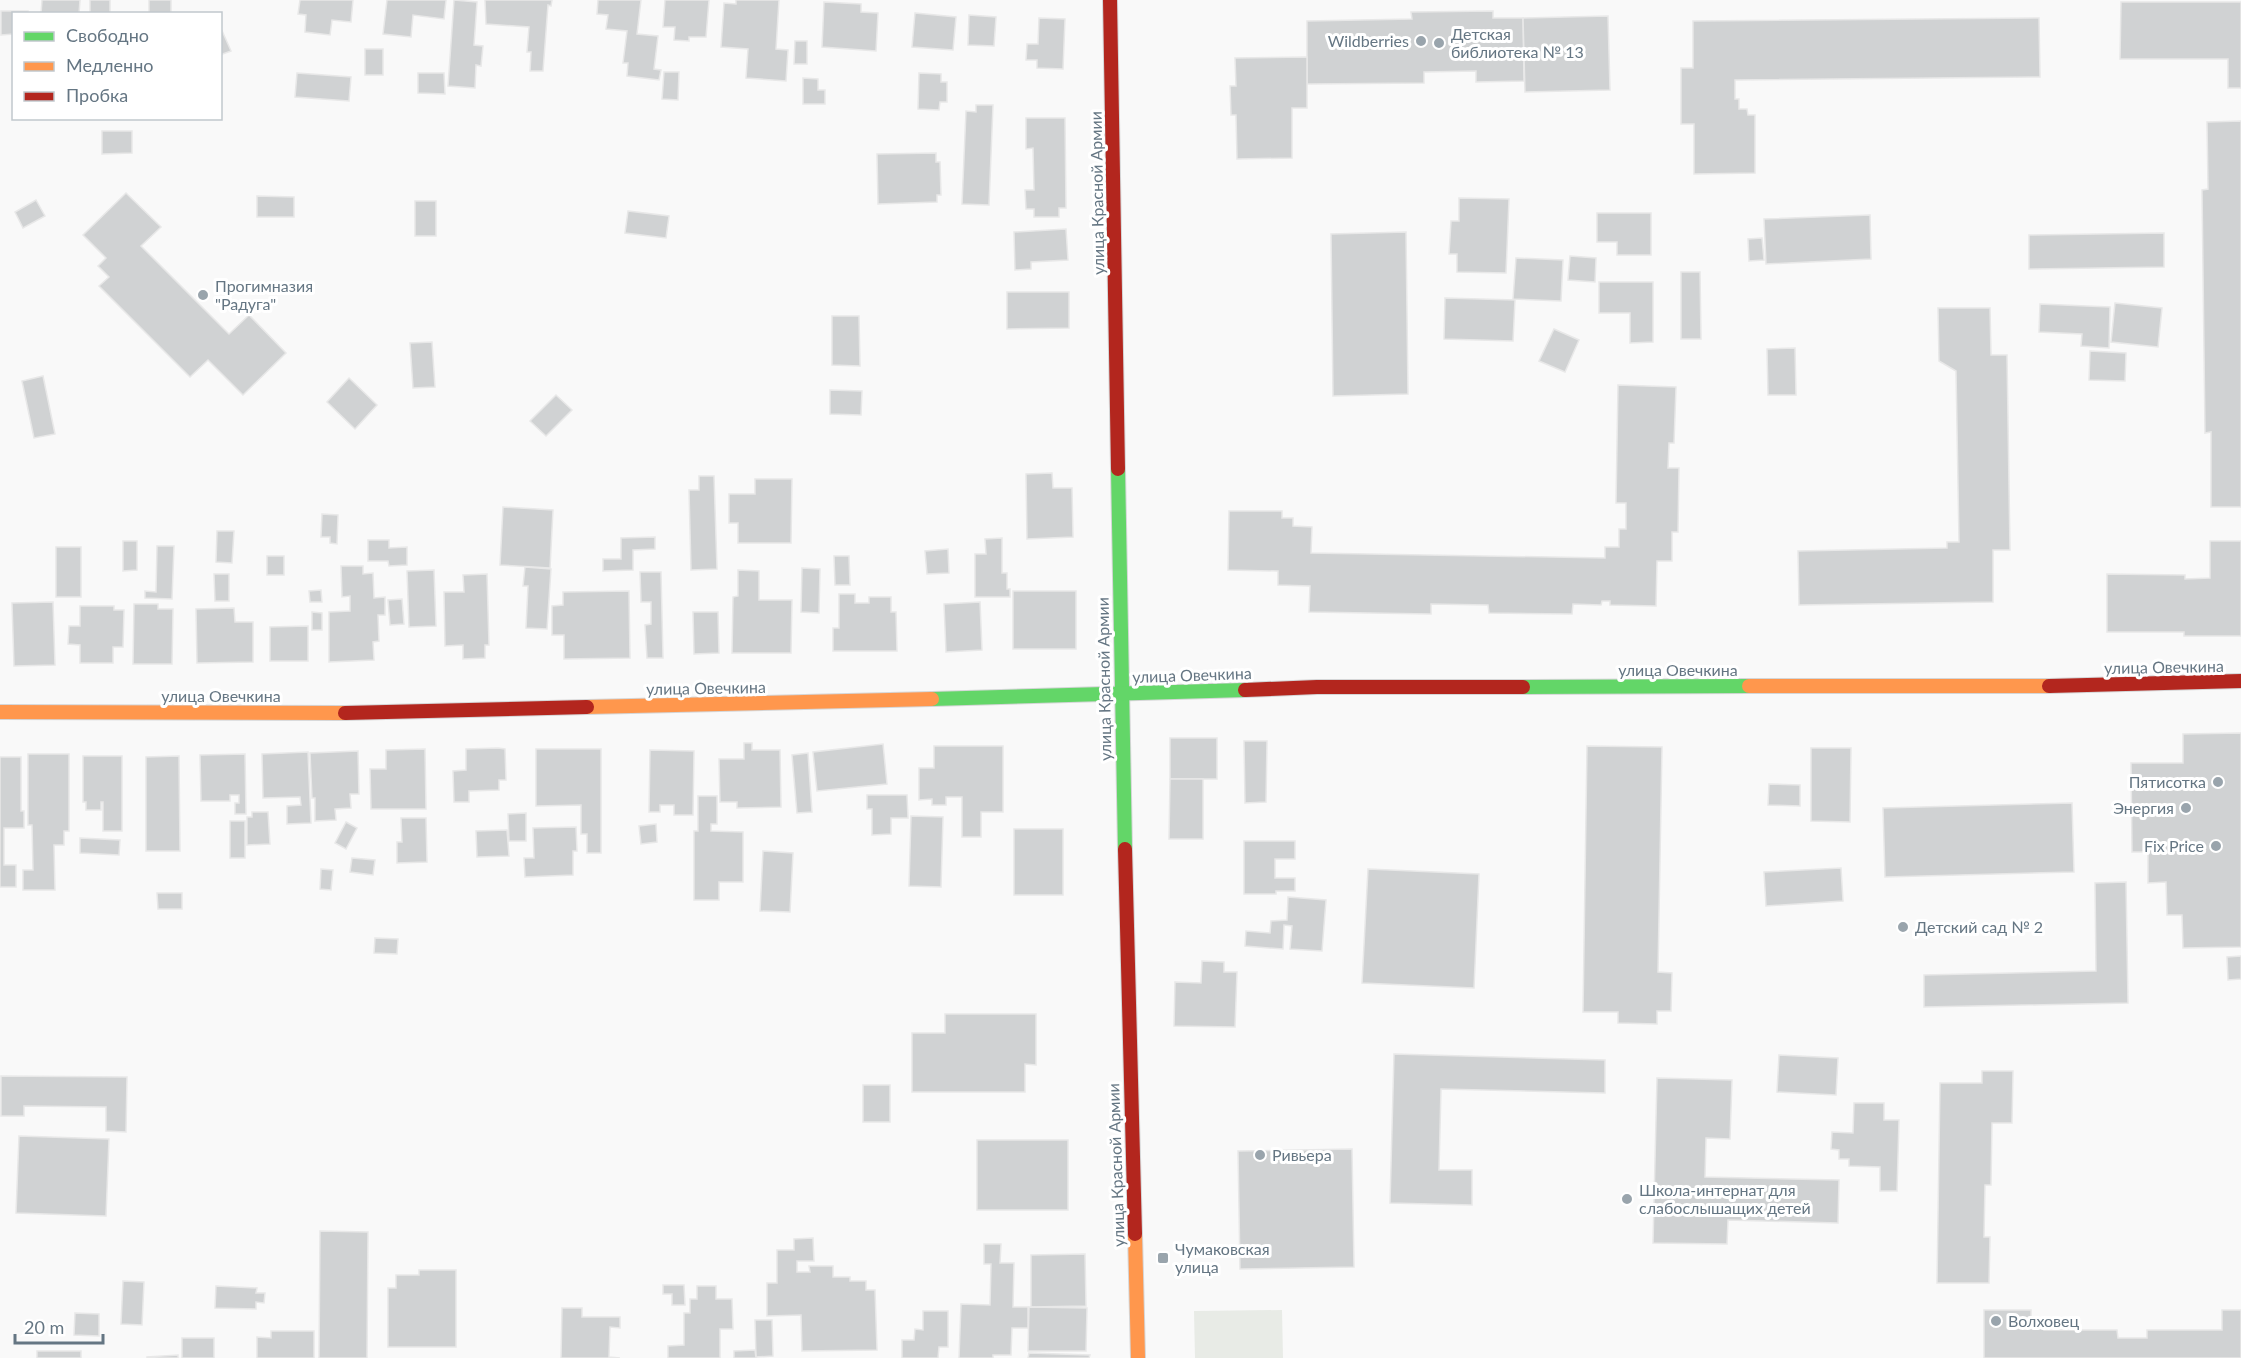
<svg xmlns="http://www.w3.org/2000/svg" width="2241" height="1358" viewBox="0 0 2241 1358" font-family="Lato,sans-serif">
	<rect width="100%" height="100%" fill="#f9f9f9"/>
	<path fill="#e8ebe6" d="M1282 1310 1283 1358H1195L1194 1311Z"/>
	<g fill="#d0d2d3" stroke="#e8e8e8" stroke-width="1.5">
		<path d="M42 0H80L79 14H41Z"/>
		<rect x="90" y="0" width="20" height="14"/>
		<rect x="149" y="0" width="22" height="14"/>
		<path d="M300 0H353L351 22 332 20 330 35 305 32 306 15 298 14Z"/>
		<path d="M387 0H446L444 19 413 15 411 37 383 34Z"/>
		<path d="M454 0 477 2 474 45 483 46 481 66 476 65 475 88 448 86Z"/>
		<path d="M485 0H552L551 6 548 5 543 71H530L531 52H527L529 27 486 24Z"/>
		<path d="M598 0H641L637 34 658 36 654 69 661 70 659 80 627 76 628 63H623L627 31 606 29 608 15 597 14Z"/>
		<path d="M665 0H709L706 37H689V41L674 40 675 27H663Z"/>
		<path d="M736 0H779L776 49 788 50 786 81 746 78 748 49 721 47 724 3 736 4Z"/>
		<path d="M824 2 861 4V12L878 13 876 51 822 47Z"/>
		<path d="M2121 2H2241V88H2228V59H2120Z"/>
		<path d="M1 11H28V14H14V34L1 35Z"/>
		<path d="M1493 11V18H1523L1524 81 1476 82V71L1424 72V83L1307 84V21L1412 19 1411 12Z"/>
		<path d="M915 13 956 17 953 50 912 47Z"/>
		<path d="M969 15 996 17 994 46 968 45Z"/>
		<path d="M1608 16 1610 90 1525 92 1523 18Z"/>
		<path d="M1039 18 1065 19 1063 69 1037 68V60H1026L1027 44H1038Z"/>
		<path d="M2039 18 2040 77 1735 80V99H1739V109H1747L1748 115H1755V173L1694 174V124H1681V68H1693V21Z"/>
		<path d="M220 26 231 51 220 55Z"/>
		<path d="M795 41H807V64H794Z"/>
		<rect x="365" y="49" width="18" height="26"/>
		<path d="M1307 57V108H1292V158L1237 159 1236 115H1231L1230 86H1236L1235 58Z"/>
		<path d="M664 72H679L678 100 662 99Z"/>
		<path d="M297 73 351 77 349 101 295 97Z"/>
		<path d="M418 73H444L445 94 418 93Z"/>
		<path d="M919 73 941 74V82H947V102H940L939 110 918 109Z"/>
		<path d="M803 78 818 79V90H825V104H803Z"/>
		<path d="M976 105H993L989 205 962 204 966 111 976 112Z"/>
		<path d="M1026 118H1065L1066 208H1059V217H1034V209H1026L1025 190H1034L1033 148 1026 149Z"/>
		<path d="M2241 121V507H2211V432L2205 433 2202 190 2208 189 2207 122Z"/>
		<path d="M102 131H132V153L102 154Z"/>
		<path d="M936 153V162H940L941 195H937V202L878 204 877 154Z"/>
		<path d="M126 193 161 227 141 246 229 334 249 315 286 353 243 395 208 360 190 377 99 286 109 277 98 266 106 258 83 235Z"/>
		<path d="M257 196 294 197V217H257Z"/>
		<path d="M1459 198 1509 199 1506 273 1457 272V254H1449L1451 221H1459Z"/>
		<path d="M36 200 45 216 23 228 15 212Z"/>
		<rect x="415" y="201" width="21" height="35"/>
		<path d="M628 211 669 216 666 238 625 233Z"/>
		<path d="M1597 213H1651V255H1617V242H1597Z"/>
		<path d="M1870 215 1871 259 1766 264 1764 219Z"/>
		<path d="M1066 229 1068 260 1031 262V269L1015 270 1014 232Z"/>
		<path d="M1406 232 1408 394 1333 396 1331 234Z"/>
		<path d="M2164 233V267L2029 269V235Z"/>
		<path d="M1762 238 1764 260 1749 261 1748 239Z"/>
		<path d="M1570 256 1596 258 1595 282 1568 280Z"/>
		<path d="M1516 258 1563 260 1561 301 1513 299Z"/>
		<path d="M1681 272H1700L1701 339H1681Z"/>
		<path d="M1599 282H1653V342L1630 343V313H1599Z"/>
		<path d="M1007 292H1069V328L1007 329Z"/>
		<path d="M1445 298 1515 300 1513 341 1444 339Z"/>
		<path d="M2115 303 2162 308 2158 347 2111 342Z"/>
		<path d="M2040 304 2110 307 2109 348 2081 346 2082 334 2039 332Z"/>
		<path d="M1938 308H1990L1991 355H2007L2010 550H1993V602L1799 605 1798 551 1947 548V542H1959L1956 371 1939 361Z"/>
		<path d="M832 316H859L860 366 832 365Z"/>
		<path d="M1554 329 1579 340 1565 372 1539 361Z"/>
		<path d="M432 342 435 387 413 388 410 343Z"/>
		<path d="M1795 348 1796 395H1768L1767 349Z"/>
		<path d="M2090 351 2126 353 2125 381 2089 380Z"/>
		<path d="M43 376 55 434 34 438 22 381Z"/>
		<path d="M349 378 377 405 355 429 327 402Z"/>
		<path d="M1618 385 1676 387 1674 443H1669L1668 468H1679L1678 532H1672V561H1657L1656 606 1610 605V601H1602L1601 605 1573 604 1572 614 1489 613 1488 605 1431 604V614L1309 612 1310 586 1278 585V571L1228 570 1229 511H1282V518H1293V526L1312 527 1311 553 1605 558V547H1619V529H1626V503H1616Z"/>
		<path d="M830 390 862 391 861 415 830 414Z"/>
		<path d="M556 395 572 410 546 436 530 421Z"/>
		<path d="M1052 473 1053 488H1072L1073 537 1027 539 1026 474Z"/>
		<path d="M699 476H714L717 569 691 570 689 490H699Z"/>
		<path d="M755 479H792L791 543H738V523H729V494H755Z"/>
		<path d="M503 507 553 510 550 568 500 565Z"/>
		<path d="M322 514 338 515 337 544 330 543V537H321Z"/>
		<path d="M217 531H234L232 563 216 562Z"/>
		<path d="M655 537V549L633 550V570L603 571V559H621V538Z"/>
		<path d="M1002 538V573H1007V589H1010V597H975V554H986L985 539Z"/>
		<path d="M368 540H389V548L407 547V565L389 566 388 561H368Z"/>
		<path d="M123 541H137V570L123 571Z"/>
		<path d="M2210 541H2241V636H2184V632H2107V574L2185 575V579L2210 578Z"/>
		<path d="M157 546H174L172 599 145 598V591L156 592Z"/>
		<rect x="56" y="547" width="25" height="50"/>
		<path d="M948 549 949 573 927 574 925 551Z"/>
		<rect x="267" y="556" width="17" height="19"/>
		<path d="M834 556H849L850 585H835Z"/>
		<path d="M341 566H363V574L373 573 374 598 385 597V615H378L379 641 373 642 374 660 329 662V612L350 611V596L342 597Z"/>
		<path d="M525 567 551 569 547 629 526 628 528 586H523Z"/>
		<path d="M802 568 820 569 819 613 801 612Z"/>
		<path d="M434 570 436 626 409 627 407 571Z"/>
		<path d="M738 570 759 571V600H792L791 653H732L733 597 738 596Z"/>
		<path d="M640 572H661L663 658H647L645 625 651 624V602H641Z"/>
		<path d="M214 574H229V601H215Z"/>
		<path d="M487 574 489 645H485V658L463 659V645L445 646 444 592H464L463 575Z"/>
		<path d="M321 590 322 602H310L309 591Z"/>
		<path d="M629 591 630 658 564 659V635H552V606L563 605V592Z"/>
		<rect x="1013" y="591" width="63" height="58"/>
		<path d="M839 594H855V603H869V597H891V612H896L897 651H833V628H839Z"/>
		<path d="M402 599 404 624 390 625 388 600Z"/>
		<path d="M53 602 55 665 14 666 12 603Z"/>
		<path d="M980 602 982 650 946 652 944 604Z"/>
		<path d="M134 604H158V609H173L172 664H133Z"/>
		<path d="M80 606H114V610H124L123 647H113V663H80V645L68 644 69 626H80Z"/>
		<path d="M234 608 235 622H253V662L197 663 196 609Z"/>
		<path d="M312 612 322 613V630H312Z"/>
		<path d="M693 612H718L719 653 694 654Z"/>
		<path d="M308 626V661H270V627Z"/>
		<path d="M2241 733V947L2183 948 2182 915H2167L2166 882 2148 883V852H2132L2131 763H2183V734Z"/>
		<rect x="1170" y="738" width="47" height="41"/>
		<path d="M1244 741H1267L1266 802 1245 803Z"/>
		<path d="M744 743H752V750H780L781 807 737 808V802H720L719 759H744Z"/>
		<path d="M883 744 887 784 817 791 813 752Z"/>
		<path d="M934 746H1003V812H981V837H962V797H946V805H932V799L919 800V768H934Z"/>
		<path d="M1587 746 1662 747 1658 972 1672 973 1671 1011H1657V1024L1618 1023V1012H1583Z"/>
		<path d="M498 748 505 749 506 780H499V790L469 791V802H454L453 771 466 770V749Z"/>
		<path d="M1811 748H1851L1850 822 1811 821Z"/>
		<path d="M425 749 426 809H371L370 769H386V750Z"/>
		<path d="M536 749H601V853H587V834H581V805L536 806Z"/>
		<path d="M650 750 694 751 693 815H674V805H660V812H649Z"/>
		<path d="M358 751 359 794H350L351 808 335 809 336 820 315 821V798H312L310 753Z"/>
		<path d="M308 752 311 823 287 824V806L301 805 300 797 263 798 262 754Z"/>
		<path d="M808 753 812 812 797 813 792 755Z"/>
		<path d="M28 754H69V831H64V845H54L55 890H23V870H33L32 825H28Z"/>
		<path d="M245 754 246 814H235V803H239V795H230V801H201L200 755Z"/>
		<path d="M83 756H122V831H103V802H101V810H86V802H83Z"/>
		<path d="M179 756 180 851H146V757Z"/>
		<path d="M0 757H21V811H24V828H4V865H16V887H0Z"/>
		<path d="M1170 779H1203V839H1169Z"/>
		<path d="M1769 784 1800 785V806L1768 805Z"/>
		<path d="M867 795H907L908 818H891V834L872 835V809H867Z"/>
		<path d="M698 796H717V824H711V831L743 832V882H719V900H694V831H698Z"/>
		<path d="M2072 803 2074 872 1885 877 1883 808Z"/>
		<path d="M252 812H268L270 844 247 845V817H252Z"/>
		<path d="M526 813V841H509L508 814Z"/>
		<path d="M911 816 943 817 941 887 909 886Z"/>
		<path d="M401 818H426L427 862 397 863V842H402Z"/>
		<rect x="230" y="821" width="15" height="37"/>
		<path d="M346 822 357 828 346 849 335 843Z"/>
		<path d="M656 824 657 842 641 844 639 826Z"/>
		<path d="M576 827 577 851H573V875L525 877 524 858H534L533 828Z"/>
		<rect x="1014" y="829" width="49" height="66"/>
		<path d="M507 830 509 856 477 857 476 831Z"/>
		<path d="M80 838 120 840 119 855 80 853Z"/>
		<path d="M1244 841H1295V859H1275V878H1295V891H1276V894H1244Z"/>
		<path d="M763 851 793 853 790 912 760 911Z"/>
		<path d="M352 858 375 860 373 875 350 872Z"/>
		<path d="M1841 868 1843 901 1766 906 1764 872Z"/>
		<path d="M321 869 333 870 331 890 320 889Z"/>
		<path d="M1368 869 1479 874 1474 988 1362 983Z"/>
		<path d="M2126 882 2128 1003 1924 1007V975L2096 971 2095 883Z"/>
		<path d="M157 893H182V909H158Z"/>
		<path d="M1288 897 1326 900 1322 951 1290 949 1292 926 1284 925 1283 949 1245 946 1246 931 1270 933 1271 921 1287 920Z"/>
		<path d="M375 938 398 939 397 954 374 953Z"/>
		<path d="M2241 956V979L2228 980 2227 957Z"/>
		<path d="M1202 961 1224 962V972H1237L1235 1027 1174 1026 1175 982 1201 983Z"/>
		<path d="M945 1014H1036V1065L1025 1064V1092H912V1033H945Z"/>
		<path d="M1394 1054 1605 1060V1093L1441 1089 1439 1170H1472V1205L1390 1203Z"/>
		<path d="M1779 1055 1838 1058 1836 1095 1777 1092Z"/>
		<path d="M1982 1071H2013L2012 1123H1992L1991 1185H1985L1984 1237H1990L1989 1283H1937L1940 1083H1982Z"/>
		<path d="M1 1076 127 1077 126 1132 106 1131V1107L24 1106V1116H1Z"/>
		<path d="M1657 1078 1732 1080 1730 1139 1706 1138 1705 1177 1839 1180 1838 1223 1728 1220 1727 1244 1653 1243Z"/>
		<rect x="863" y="1085" width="27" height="37"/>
		<path d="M1854 1103H1884V1120H1899L1897 1191H1880V1167L1849 1166V1159H1839V1150L1831 1149 1832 1132 1853 1133Z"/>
		<path d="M19 1136 109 1139 106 1216 16 1213Z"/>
		<rect x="977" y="1140" width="91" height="70"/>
		<path d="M1352 1149 1354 1267 1240 1269 1238 1151Z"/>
		<path d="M320 1231 368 1232 367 1358H319Z"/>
		<path d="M813 1238 814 1261H797V1272H810L809 1266H833V1277H850V1281H866V1290H875L877 1350 802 1351 801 1315 767 1316V1283H777V1250H794V1239Z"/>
		<path d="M984 1244H1001L1000 1263H1014L1013 1307H1028V1328H1012L1011 1355H993V1358H959L961 1304 990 1305 991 1264H984Z"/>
		<path d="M1085 1254 1086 1306 1031 1307V1255Z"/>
		<path d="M419 1270H456V1347H388V1288H396V1275H419Z"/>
		<path d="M123 1281 144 1282 142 1325 121 1324Z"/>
		<path d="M663 1285H684L685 1305H672V1294H663Z"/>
		<path d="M216 1286 257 1288 256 1293H265L264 1303 256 1302V1309L215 1308Z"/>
		<path d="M697 1286H716V1299H732L733 1329H720V1358H668V1346L684 1345V1313H690V1299H697Z"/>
		<path d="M1029 1307 1087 1308 1086 1351H1028Z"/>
		<path d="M562 1308H582V1317H620V1328L610 1327 609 1357 620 1358H561Z"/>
		<path d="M1984 1310H2031V1321H2044V1330H2117L2118 1338H2147V1330H2222V1310H2241V1358H1984Z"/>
		<path d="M923 1311H948V1347H939L938 1358H902V1340H914L915 1329 923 1330Z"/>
		<path d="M75 1313 99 1314V1336L74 1335Z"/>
		<path d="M755 1320H772L773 1356 756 1357Z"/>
		<path d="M271 1331H314V1358H257V1337L271 1338Z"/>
		<rect x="182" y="1338" width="32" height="20"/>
		<path d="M755 1350 756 1358H734V1351Z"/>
		<rect x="37" y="1351" width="44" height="7"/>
		<path d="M1029 1353 1090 1355 1089 1358H1028Z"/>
		<path d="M178 1355V1358H147V1357Z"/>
	</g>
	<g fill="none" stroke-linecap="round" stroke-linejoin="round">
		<defs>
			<g id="fast">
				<path d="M1118 469 1125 849"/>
				<path d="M1523 687 1749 686"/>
				<path d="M932 699 1245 690"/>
			</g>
			<g id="slow">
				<path d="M1749 686H2049"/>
				<path d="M587 707 932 699"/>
				<path d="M0 712 345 713"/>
				<path d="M1135 1234 1138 1358"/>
			</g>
			<g id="jam">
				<path d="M1110 0 1118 469"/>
				<path d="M2049 686 2241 681"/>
				<path d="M1245 690 1317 687H1523"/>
				<path d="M345 713 587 707"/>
				<path d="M1125 849 1135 1234"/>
			</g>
		</defs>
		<use href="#fast" stroke="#d5d6d7" stroke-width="16"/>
		<use href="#slow" stroke="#d5d6d7" stroke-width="16"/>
		<use href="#jam" stroke="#d5d6d7" stroke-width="16"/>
		<use href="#fast" stroke="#63d668" stroke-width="14"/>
		<use href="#slow" stroke="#ff974d" stroke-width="14"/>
		<use href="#jam" stroke="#b3261e" stroke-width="14"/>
	</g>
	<g fill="#99a4ac" stroke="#fff" stroke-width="2">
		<circle cx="1421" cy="41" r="6"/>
		<circle cx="1439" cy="43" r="6"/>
		<circle cx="203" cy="295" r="6"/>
		<circle cx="2218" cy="782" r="6"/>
		<circle cx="2186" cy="808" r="6"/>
		<circle cx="2216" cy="846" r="6"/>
		<circle cx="1903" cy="927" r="6"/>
		<circle cx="1260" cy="1155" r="6"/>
		<circle cx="1627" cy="1199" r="6"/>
		<rect x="1157" y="1252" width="12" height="12" rx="3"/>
		<circle cx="1996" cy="1321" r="6"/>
	</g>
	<g text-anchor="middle" stroke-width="6" stroke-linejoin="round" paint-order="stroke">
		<g font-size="16" fill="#657683" stroke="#fff" text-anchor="start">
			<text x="1451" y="40">Детская<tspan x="1451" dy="18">библиотека № 13</tspan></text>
			<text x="1409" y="47" text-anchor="end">Wildberries</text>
			<text x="215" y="292">Прогимназия<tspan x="215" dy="18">"Радуга"</tspan></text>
			<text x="2206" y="788" text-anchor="end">Пятисотка</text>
			<text x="2174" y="814" text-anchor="end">Энергия</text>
			<text x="2204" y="852" text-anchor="end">Fix Price</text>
			<text x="1915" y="933">Детский сад № 2</text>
			<text x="1272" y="1161">Ривьера</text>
			<text x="1639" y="1196">Школа-интернат для<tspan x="1639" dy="18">слабослышащих детей</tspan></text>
			<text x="1175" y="1255">Чумаковская<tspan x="1175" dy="18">улица</tspan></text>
			<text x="2008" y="1327">Волховец</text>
		</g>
		<g font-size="16" fill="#657683" stroke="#fff">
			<text transform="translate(1097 193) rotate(-91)" y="6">улица Красной Армии</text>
			<text transform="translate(2164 667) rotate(-1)" y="6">улица Овечкина</text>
			<text x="1678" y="676">улица Овечкина</text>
			<text transform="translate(1192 675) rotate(-2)" y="6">улица Овечкина</text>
			<text transform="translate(1104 679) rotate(-91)" y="6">улица Красной Армии</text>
			<text transform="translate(706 688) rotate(-1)" y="6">улица Овечкина</text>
			<text x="221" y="702">улица Овечкина</text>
			<text transform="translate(1116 1165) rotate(-92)" y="6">улица Красной Армии</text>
		</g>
	</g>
	<rect x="12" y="12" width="210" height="108" fill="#ffffff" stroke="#c1c8cd" stroke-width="1.5"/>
	<rect x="24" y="32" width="30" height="9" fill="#63d668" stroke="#c1c8cd" stroke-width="1.5"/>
	<text x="66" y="42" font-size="18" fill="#657683">Свободно</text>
	<rect x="24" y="62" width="30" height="9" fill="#ff974d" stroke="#c1c8cd" stroke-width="1.5"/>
	<text x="66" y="72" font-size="18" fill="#657683">Медленно</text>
	<rect x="24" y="92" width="30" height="9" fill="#b3261e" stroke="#c1c8cd" stroke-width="1.5"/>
	<text x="66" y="102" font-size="18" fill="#657683">Пробка</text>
	<path d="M15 1334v9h88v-9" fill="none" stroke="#657683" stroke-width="3"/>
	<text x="24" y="1334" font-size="18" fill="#657683" stroke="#ffffff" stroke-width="4.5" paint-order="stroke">20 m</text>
</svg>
